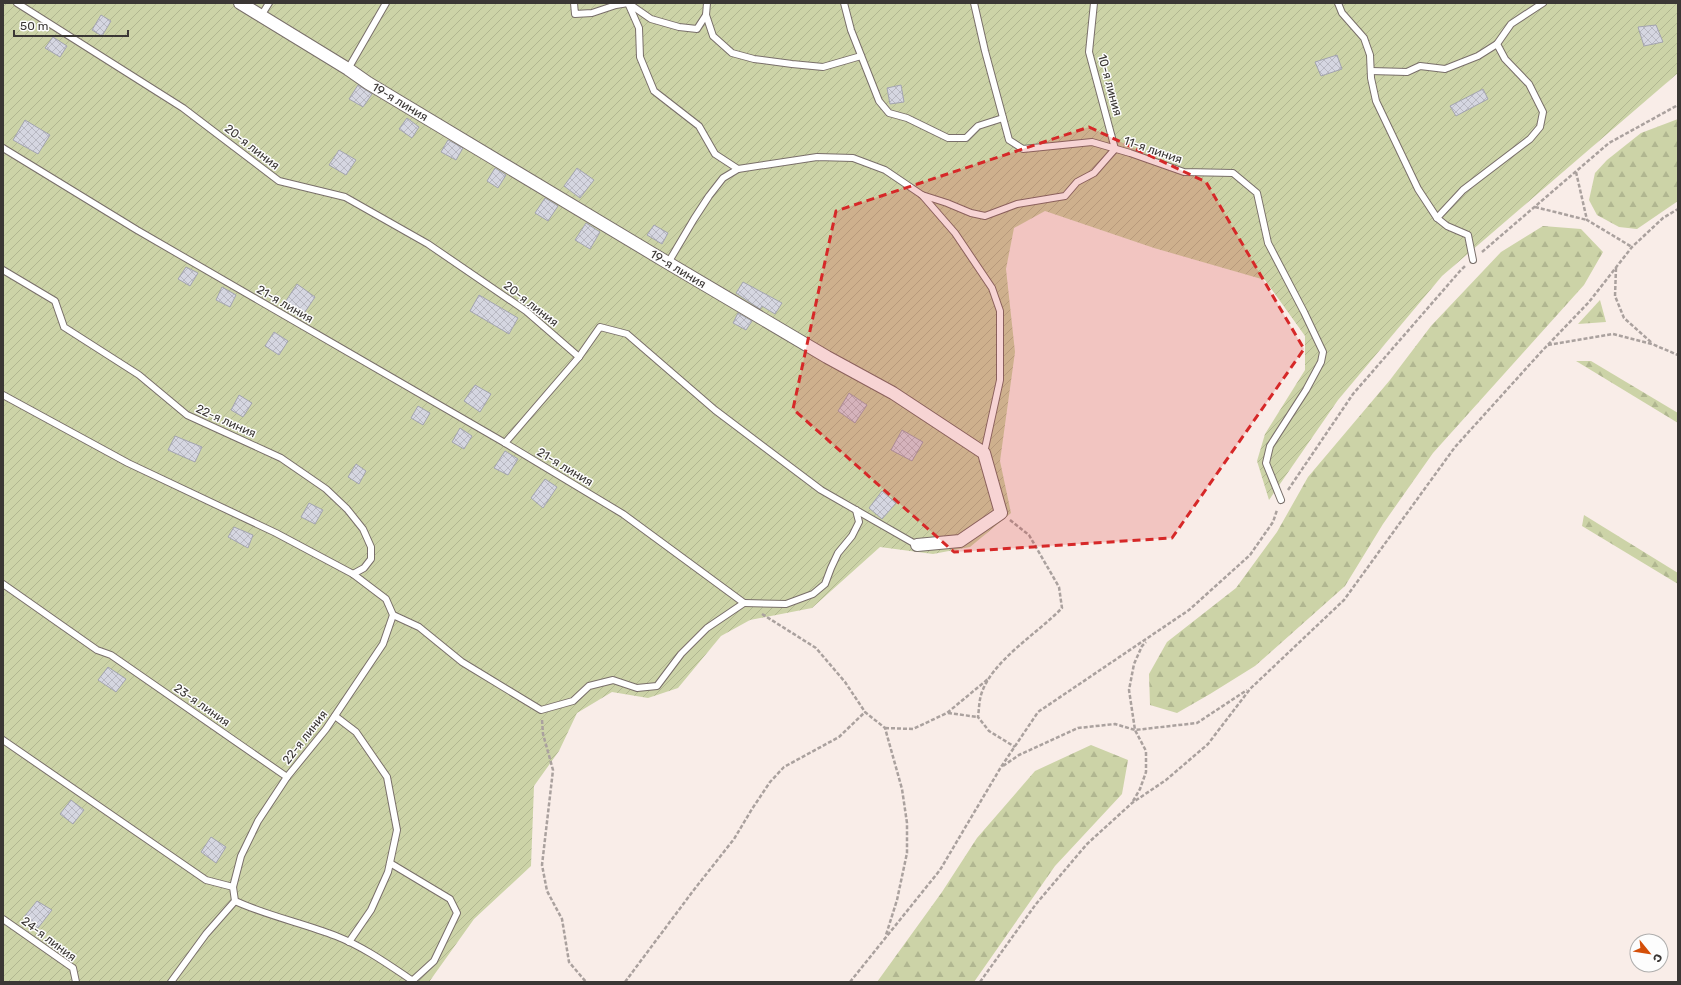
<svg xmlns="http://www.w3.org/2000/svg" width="1681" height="985" viewBox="0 0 1681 985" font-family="Rubik,sans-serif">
	<defs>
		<pattern id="forest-firs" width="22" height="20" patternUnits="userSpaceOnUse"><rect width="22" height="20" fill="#ccd3a7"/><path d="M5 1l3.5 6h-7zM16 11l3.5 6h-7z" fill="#b0b690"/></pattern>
		<pattern id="garden-furrows" width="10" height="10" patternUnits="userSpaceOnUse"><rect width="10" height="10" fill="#ccd3a7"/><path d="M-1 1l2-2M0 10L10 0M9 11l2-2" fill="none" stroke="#b0b690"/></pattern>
		<pattern id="building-cross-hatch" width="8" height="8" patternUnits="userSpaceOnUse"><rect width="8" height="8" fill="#d5d6e1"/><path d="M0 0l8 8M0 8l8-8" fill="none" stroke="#b8b8c2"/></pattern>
	</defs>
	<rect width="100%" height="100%" fill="#f9ede8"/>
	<g fill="url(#forest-firs)">
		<path d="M1678 119V201L1637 229 1619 227 1597 215 1589 200 1595 173 1607 160 1641 133Z"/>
		<path d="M1543 226 1581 229 1603 252 1584 285 1433 453 1383 524 1345 586 1255 666 1210 694 1177 713 1150 705 1149 674 1167 642 1236 588 1277 532 1308 477 1390 380 1431 326 1501 252Z"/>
		<path d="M1600 300 1606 322 1578 324Z"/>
		<path d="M1576 361H1591L1678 413V423Z"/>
		<path d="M1584 515 1678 573V584L1582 526Z"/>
		<path d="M1091 745 1128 760 1122 794 1055 866 974 982H877L942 892 977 838 1035 771Z"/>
	</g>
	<path fill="url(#garden-furrows)" d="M3 3H1678V73L1442 276 1338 400 1269 500 1257 461 1265 434 1305 370V336L1265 280 1154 248 1045 211 1014 228 1006 269 1015 352 1000 461 1011 513 970 547 933 554 880 547 812 608 750 620 721 636 678 688 648 698 612 692 577 713 559 751 534 786 531 866 474 919 429 982H3Z"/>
	<g fill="url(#building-cross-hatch)" stroke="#a3a4ae">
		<path d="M101 15 111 21 102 36 92 30Z"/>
		<path d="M1656 25 1663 42 1644 46 1638 27Z"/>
		<path d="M53 37 67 46 60 57 45 48Z"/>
		<path d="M1337 55 1342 69 1321 76 1315 62Z"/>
		<path d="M358 85 372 94 363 107 349 99Z"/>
		<path d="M901 85 904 102 890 104 887 88Z"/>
		<path d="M1483 89 1488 99 1456 116 1450 106Z"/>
		<path d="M407 118 419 127 412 138 399 129Z"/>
		<path d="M25 120 50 135 38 154 13 140Z"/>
		<path d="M448 140 463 148 456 160 441 152Z"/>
		<path d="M339 150 356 160 346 175 329 165Z"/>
		<path d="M495 168 506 175 498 188 487 181Z"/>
		<path d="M577 168 594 180 580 198 564 186Z"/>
		<path d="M545 198 558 206 548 221 535 213Z"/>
		<path d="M586 223 600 232 590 249 575 240Z"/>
		<path d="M654 225 668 233 662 244 647 235Z"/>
		<path d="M186 267 198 273 190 286 178 279Z"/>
		<path d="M743 282 782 303 775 314 762 306 760 309 736 293Z"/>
		<path d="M297 284 315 297 303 315 284 304Z"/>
		<path d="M222 287 236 295 230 307 216 300Z"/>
		<path d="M479 295 518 318 509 334 470 311Z"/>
		<path d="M738 313 752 321 746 330 733 323Z"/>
		<path d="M274 332 288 341 279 355 265 346Z"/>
		<path d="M475 385 491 394 480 412 464 401Z"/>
		<path d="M849 393 867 405 855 423 838 411Z"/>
		<path d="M239 395 252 403 243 417 231 410Z"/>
		<path d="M418 406 430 413 423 425 411 418Z"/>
		<path d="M460 428 472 436 464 449 452 442Z"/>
		<path d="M902 430 923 442 912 461 891 450Z"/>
		<path d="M175 436 202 447 195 462 168 450Z"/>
		<path d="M505 451 518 459 508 475 494 468Z"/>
		<path d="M356 464 366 471 359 484 348 477Z"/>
		<path d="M545 479 557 487 543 508 531 498Z"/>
		<path d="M882 491 896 503 882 519 869 508Z"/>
		<path d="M309 503 323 510 315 524 301 517Z"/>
		<path d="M234 527 253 535 248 548 228 537Z"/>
		<path d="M108 667 126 679 116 692 98 680Z"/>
		<path d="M71 800 84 810 73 824 60 814Z"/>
		<path d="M211 837 226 847 216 863 201 852Z"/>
		<path d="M37 901 52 910 38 928 24 917Z"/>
	</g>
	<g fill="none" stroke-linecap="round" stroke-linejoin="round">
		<defs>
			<g id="service">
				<path d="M17 3 183 108 279 181 345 197 428 244 526 311 579 357"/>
				<path d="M574 3 575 14 592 13 616 5 628 3 651 19 679 27 697 29 706 15 707 3"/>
				<path d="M628 3 639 28 640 57 654 91 699 126 715 154 738 169 723 178 709 196 694 219 668 263"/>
				<path d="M844 3 851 30 879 101 889 113 907 118 948 138H966L978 126 1003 118"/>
				<path d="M974 3 985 51 1009 140 1023 149 1092 142 1130 153 1184 172 1233 173 1257 193 1268 243 1304 312 1323 352 1321 362 1306 390 1270 446 1266 463 1281 500"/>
				<path d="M1338 3 1342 13 1364 38 1370 55 1371 78 1376 101 1418 189 1437 218 1447 226 1468 235 1473 260"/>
				<path d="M706 15 713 36 732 53 754 59 792 64 823 67 861 56"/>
				<path d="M261 16 269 3"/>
				<path d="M348 69 386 3"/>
				<path d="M1371 71 1407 72 1420 66 1445 69 1478 56 1497 44"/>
				<path d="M3 148 137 230 505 443 623 514 744 603 707 628 681 654 657 686 637 688 613 680 589 686 573 701 541 710 462 662 419 627 393 615"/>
				<path d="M738 169 817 157 853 158 885 170 922 195 955 233 992 288 1000 311V380L984 453"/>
				<path d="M922 195 947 203 971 213 985 216 1017 204 1065 196 1077 182 1094 173 1115 149 1089 52 1094 3"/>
				<path d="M1437 218 1463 190 1530 139 1540 127 1543 112 1529 84 1505 59 1497 44 1511 24 1543 3"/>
				<path d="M3 270 55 301 64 327 139 375 187 415 281 458 326 489 347 509 363 529 371 547V559L364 568 353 574"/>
				<path d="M3 395 128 463 276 533 353 574 386 599 393 615 383 644 326 729 287 777"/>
				<path d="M505 443 579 357 600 327 627 334 715 410 821 490 917 545"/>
				<path d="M3 584 97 650 111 655 287 777 258 821 241 856 233 887"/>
				<path d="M744 603 786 604 813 594 825 584 831 568 838 553 852 536 859 522 856 510"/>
				<path d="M335 716 356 732 387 777 397 830 388 872 371 910 349 942"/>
				<path d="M3 740 206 880 233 887 235 901 206 934 171 982"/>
				<path d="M390 863 450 899 457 913 434 961 411 982"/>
				<path d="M235 901C268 916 303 923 336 936 364 947 389 965 413 981"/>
				<path d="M3 919 73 968 76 982"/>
			</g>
			<path id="minor" d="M240 3 348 69 368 83 663 260 827 357 893 393 984 453 1001 513 960 541 917 545"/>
		</defs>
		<use href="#service" stroke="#796f6a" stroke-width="8"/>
		<use href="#minor" stroke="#796f6a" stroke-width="14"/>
		<g stroke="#aaa19e" stroke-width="2.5" stroke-dasharray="4 2" stroke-linecap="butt">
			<path d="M1576 172 1587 220 1632 247"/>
			<path d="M1535 207 1587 220"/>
			<path d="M1482 252 1609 143 1678 105"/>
			<path d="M1616 268 1615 296 1624 318 1652 343"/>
			<path d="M1548 345 1613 334 1652 344 1678 355"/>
			<path d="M1288 490 1353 394 1460 271 1466 265"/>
			<path d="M1010 520 1029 535 1059 587 1062 608C1037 634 991 661 981 695 979 702 979 710 978 717L989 731 1015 747"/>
			<path d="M762 614 816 648 845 682 865 712 885 728 902 789 907 823V853L897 900 886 935"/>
			<path d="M948 713 978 717"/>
			<path d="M542 720 543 734 553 770 542 865 547 891 562 919 569 962 586 982"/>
			<path d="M885 728 913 729 947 713 988 679"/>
			<path d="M1003 766 1019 755 1078 728 1115 724 1135 730 1197 723 1247 690"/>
			<path d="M1133 801 1140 789 1146 772V751L1135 730 1129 690 1134 664 1142 646 1146 642"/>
			<path d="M625 982 693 891 734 839 752 809 770 782 784 767 839 737 865 712"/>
			<path d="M850 982 940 870 1001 767 1038 712 1189 610 1250 555 1273 522 1277 510"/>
			<path d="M980 982 1036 904 1087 844 1132 803 1166 780 1208 744 1250 689 1344 600 1455 447 1541 352 1589 302 1632 247 1663 218 1678 209"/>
		</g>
		<use href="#service" stroke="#fff" stroke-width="6"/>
		<use href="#minor" stroke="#fff" stroke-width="12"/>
	</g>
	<path fill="#d62828" fill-opacity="0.2" stroke="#d62828" stroke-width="3" stroke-dasharray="8 5" stroke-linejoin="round" d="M1089 127 1206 182 1304 349 1172 538 954 552 793 409 836 211Z"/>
	<g text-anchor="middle" stroke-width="3" stroke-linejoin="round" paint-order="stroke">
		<g font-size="12" fill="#3b3735" stroke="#fdfdfd">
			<text transform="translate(1110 85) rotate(75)" y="4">10-я линия</text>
			<text transform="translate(400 102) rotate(31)" y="4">19-я линия</text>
			<text transform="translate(252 147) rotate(38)" y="4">20-я линия</text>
			<text transform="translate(1153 150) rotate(19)" y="4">11-я линия</text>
			<text transform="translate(678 269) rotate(31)" y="4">19-я линия</text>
			<text transform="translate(285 304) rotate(30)" y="4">21-я линия</text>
			<text transform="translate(531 304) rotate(38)" y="4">20-я линия</text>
			<text transform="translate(226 421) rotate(24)" y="4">22-я линия</text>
			<text transform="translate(565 467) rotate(31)" y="4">21-я линия</text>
			<text transform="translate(202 705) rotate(35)" y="4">23-я линия</text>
			<text transform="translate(305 737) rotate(-52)" y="4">22-я линия</text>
			<text transform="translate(49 939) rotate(37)" y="4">24-я линия</text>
		</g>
	</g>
	<rect width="1681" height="985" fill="none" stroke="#3b3735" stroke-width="8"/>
	<g transform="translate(1649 953) rotate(120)"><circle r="19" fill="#fdfdfd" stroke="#afaead"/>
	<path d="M0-3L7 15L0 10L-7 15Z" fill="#d44f09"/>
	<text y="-6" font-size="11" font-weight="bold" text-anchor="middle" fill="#3b3735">С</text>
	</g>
	<path d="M14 30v6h114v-6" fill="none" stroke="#3b3735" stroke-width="2"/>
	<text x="20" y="30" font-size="12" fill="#3b3735" stroke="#fdfdfd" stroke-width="3" paint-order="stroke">50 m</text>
</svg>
